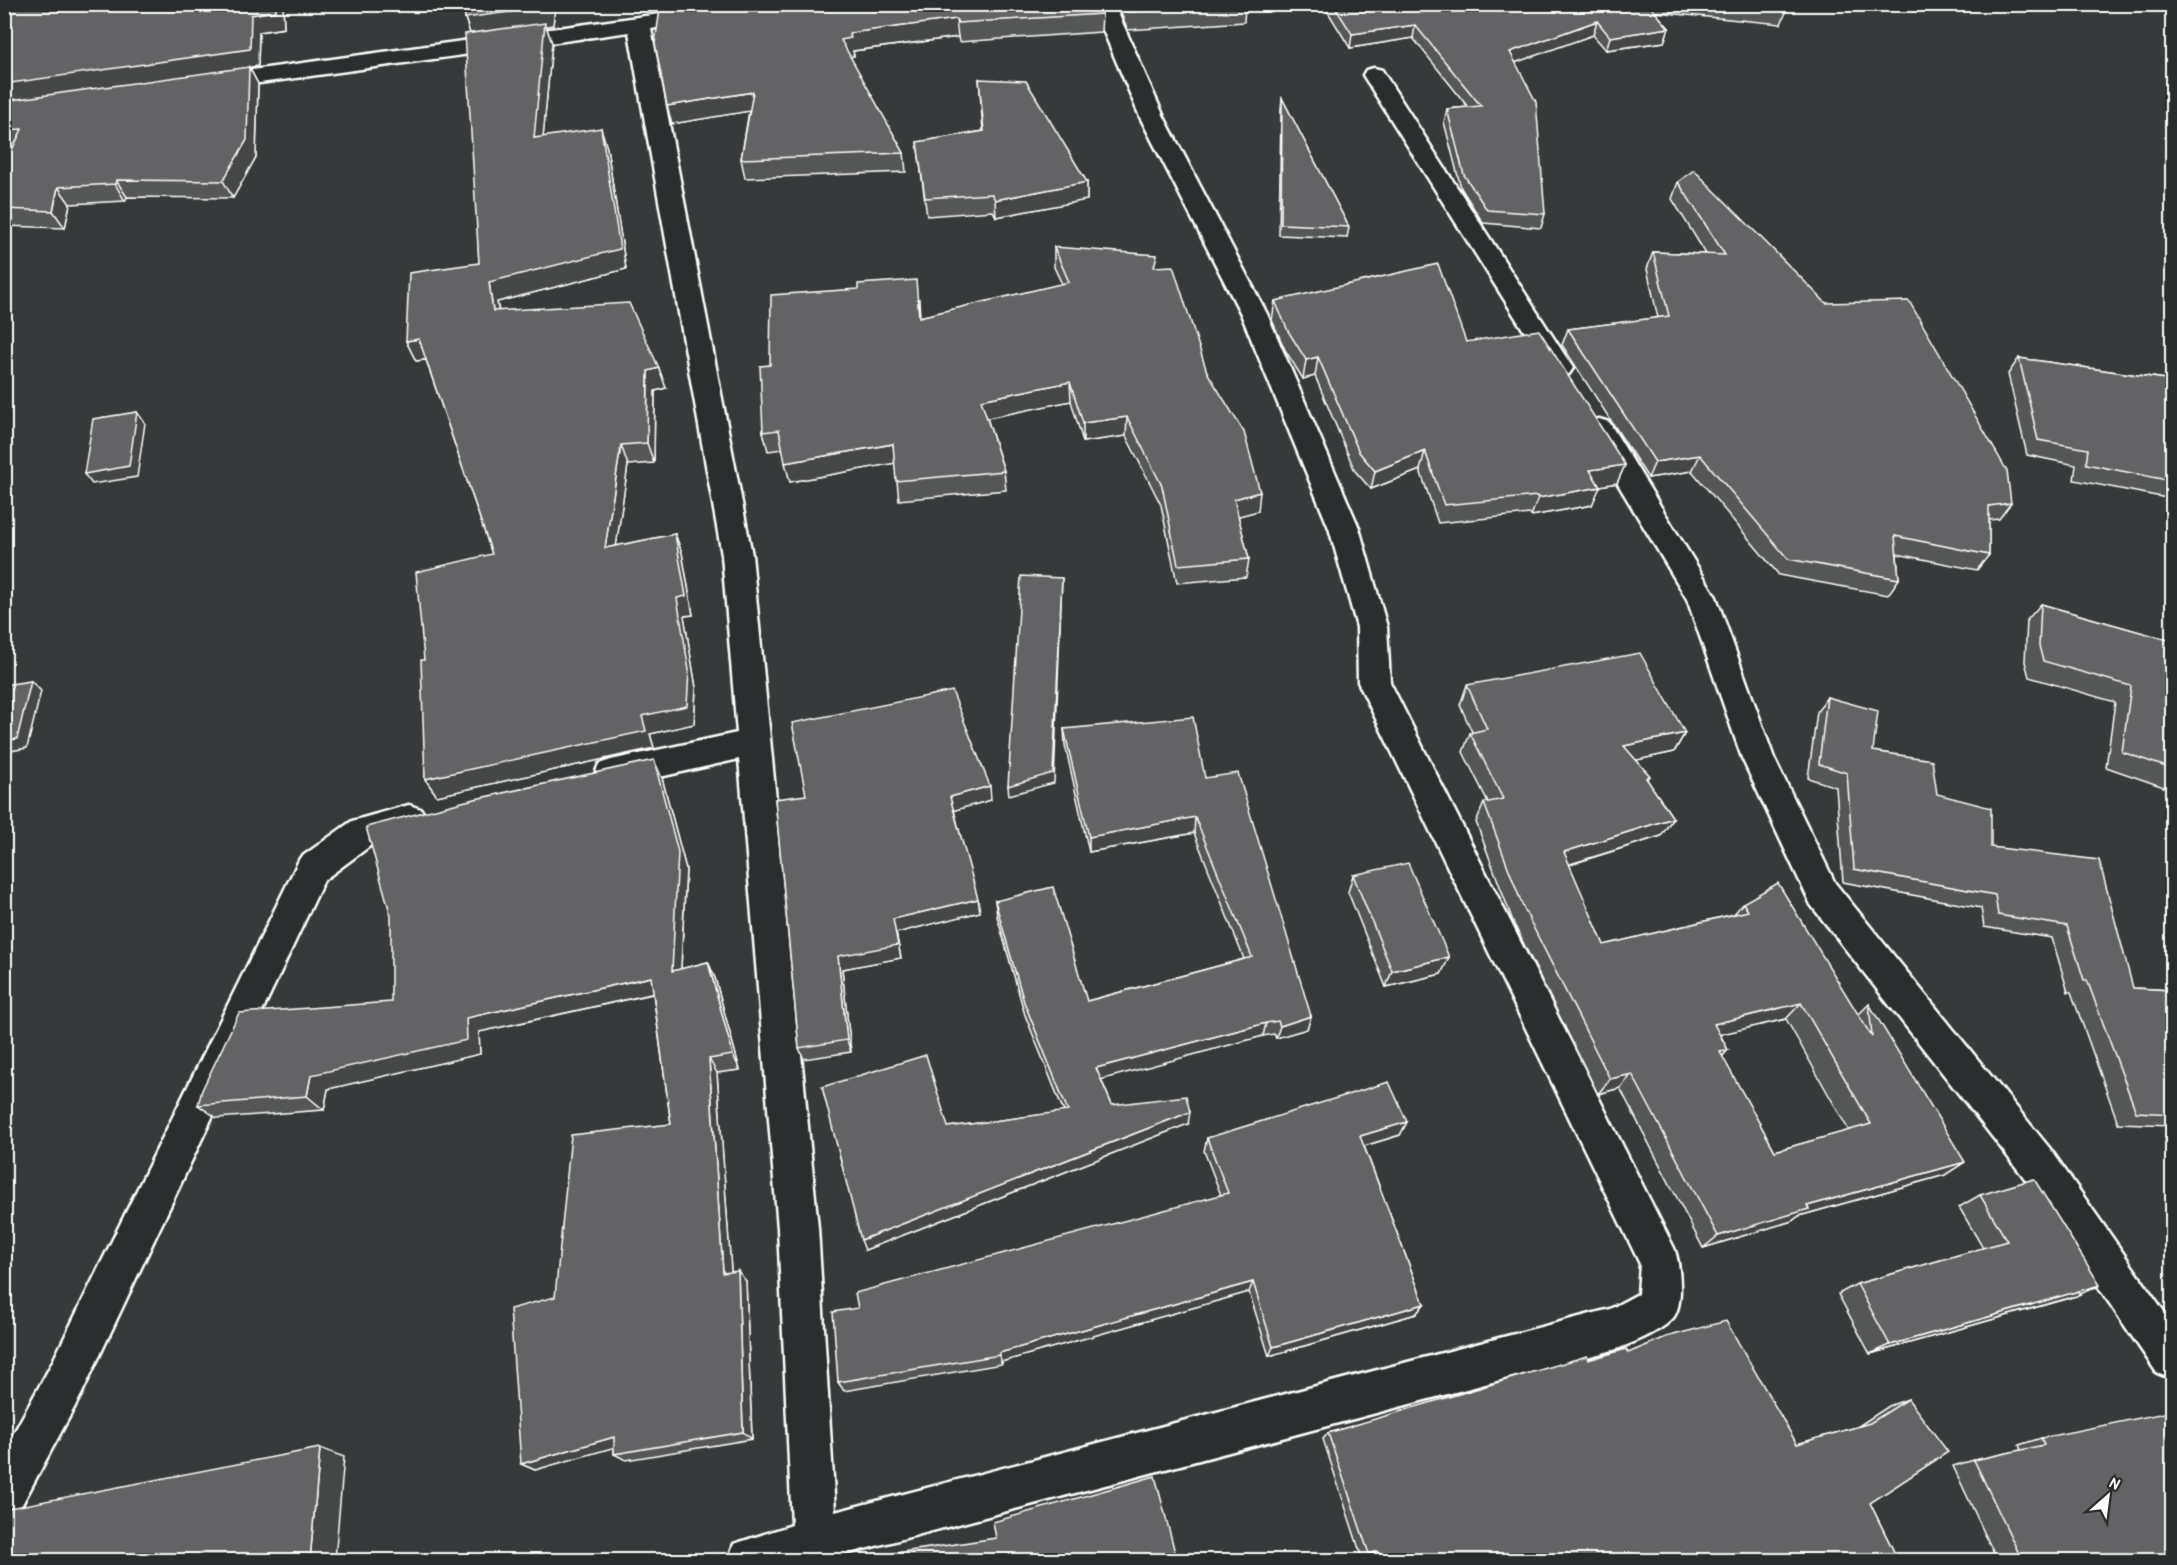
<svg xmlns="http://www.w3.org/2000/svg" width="2177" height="1565" viewBox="0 0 2177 1565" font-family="'Patrick Hand',sans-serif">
	<rect width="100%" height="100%" fill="#373a3b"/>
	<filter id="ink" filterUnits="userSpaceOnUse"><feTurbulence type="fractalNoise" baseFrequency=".0167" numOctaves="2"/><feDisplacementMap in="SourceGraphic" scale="12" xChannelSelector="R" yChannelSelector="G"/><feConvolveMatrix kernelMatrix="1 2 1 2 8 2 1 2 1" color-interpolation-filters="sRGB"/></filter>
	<g filter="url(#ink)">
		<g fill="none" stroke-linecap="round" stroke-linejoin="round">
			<defs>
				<g id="minor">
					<path d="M1092 4H1114L1164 117 1267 314 1359 528 1387 627 1390 682 1674 1248C1680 1263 1685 1308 1671 1320 1658 1333 1634 1342 1617 1349L838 1556V1560H728L734 1544 792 1525 778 1228 739 759 611 788 599 784 595 774 599 764 611 760 737 733 722 555 629 32 208 90 200 88 197 83 200 78 208 76 660 14 668 16 671 21 668 26 651 29 752 555 818 1228 835 1512 1610 1309 1638 1294 1640 1264 1358 682 1357 627 1329 528 1241 314 1140 117Z"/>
					<path d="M1374 68 1382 70 1385 75 1569 362 1573 368 1569 374 1560 377 1551 374 1363 75 1366 70Z"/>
					<path d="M1599 419 1609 422 1716 597 1774 758 1835 883 2051 1150 2172 1323V1379L2157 1373 2023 1176 1811 905 1742 758 1687 599 1585 429 1589 422Z"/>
					<path d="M409 805 421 809 426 819 421 829 374 843 324 880 81 1395 19 1510 4 1517V1451L51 1365 300 858 352 821Z"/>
				</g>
			</defs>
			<use href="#minor" stroke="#fff" stroke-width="5"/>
			<use href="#minor" fill="#2a2d2e" fill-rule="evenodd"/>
		</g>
		<g fill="#555657" stroke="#fff" stroke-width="1.5" fill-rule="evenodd">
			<path d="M4 4H283L284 28 259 32 258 66 249 67 258 84 256 157 233 198 127 197 125 201 70 204 65 228 4 226V167L14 147H4Z"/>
			<path d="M409 4H578V6L555 8 553 25 546 26 552 43 543 137 607 148 626 269 497 302 499 311 666 388 655 391 654 463 628 465 616 546 675 534 682 553 693 615 684 616 696 688 694 724 650 734 654 748 437 796 425 779 424 660 492 554 426 360 416 361 406 341 479 263 470 33 465 18 464 9 412 12Z"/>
			<path d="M667 4 1102 14 1101 32 959 42 958 37 853 51 854 56 850 57 904 153 906 172 745 178 741 159 749 111 672 124 667 106Z"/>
			<path d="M1117 4H1245L1244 22 1128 30Z"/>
			<path d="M1323 4H1786L1787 10 1781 24 1655 12 1669 28 1664 42 1606 50 1593 35 1515 62 1545 214 1541 228 1483 223 1461 188 1444 122 1447 109 1468 107 1413 38 1350 48Z"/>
			<path d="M979 79 1087 182V200L996 217 993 211 927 216 917 142 983 131Z"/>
			<path d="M1282 98 1349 227 1347 238 1279 235 1281 109Z"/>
			<path d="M1678 182 2011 503 1999 519 1989 520V555L1977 570 1897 554 1899 579 1888 595 1779 575 1692 471 1648 478 1562 345 1568 329 1658 318 1647 269 1653 252 1706 254 1672 199Z"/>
			<path d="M1054 247 1156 267 1207 372 1258 511 1238 516 1249 559 1246 577 1177 583 1161 505 1126 436 1083 442 1071 401 987 418 1004 471 1006 490 899 500 895 463 790 482 783 449 768 451 763 432 770 365 919 299 920 317 1062 284 1054 267Z"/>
			<path d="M1275 301 1466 342 1625 465 1617 483 1599 486 1592 505 1531 516 1530 514 1438 523 1420 470 1371 489 1355 471 1315 376 1303 379 1285 350 1272 320Z"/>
			<path d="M2019 358 2172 380V499L2074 480 2076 465 2027 455 2008 374Z"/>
			<path d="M2041 604 2172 641V790L2106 767 2115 702 2029 677 2025 662 2027 620Z"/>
			<path d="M1467 685 1685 733 1674 752 1636 760 1650 776 1647 780 1673 818 1661 836 1569 865 1604 945 1734 914 1743 903 1858 1015 1869 1004 1945 1175 1799 1216 1792 1221 1703 1248 1620 1088 1598 1094 1514 924 1476 822 1484 803 1488 802 1463 752 1470 733 1472 732 1460 705ZM1786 1019 1849 1131 1775 1151 1722 1057 1728 1050 1720 1034Z"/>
			<path d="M1827 697 1873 751 1937 794 2133 988 2172 990V1125L2118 1123 2071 992H2068L2052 938 1984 927 1981 908 1843 882 1836 787 1808 778 1817 712Z"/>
			<path d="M1064 729 1205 778 1311 1016 1307 1029 1276 1038 1274 1034 1263 1036 1101 1079 1112 1105 1188 1124 865 1250 948 1127 1064 1112 1025 1015 997 916 995 901 1087 1001 1244 959 1194 833 1089 852 1065 745Z"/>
			<path d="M662 778 686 869 681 969 708 962 715 978 740 1070 717 1073 731 1272 746 1281 752 1439 626 1460 614 1454V1447L535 1470 521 1464 555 1297 671 1124 653 994 479 1032 480 1054 328 1089 324 1110 217 1118 198 1105 391 1002Z"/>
			<path d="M775 799 991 800 954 810 980 912 896 933 901 958 842 969 851 1052 804 1059 799 1048Z"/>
			<path d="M1353 875 1449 957 1441 974 1386 987 1348 892Z"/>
			<path d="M1407 1122 1400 1135 1364 1146 1424 1304 1416 1314 1269 1356 1249 1292 1001 1362 1002 1364 844 1391 838 1382 858 1308 1221 1195 1204 1151 1207 1138Z"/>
			<path d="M1980 1195 2076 1296 1870 1354 1838 1294 1857 1284 1983 1248 1959 1207Z"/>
			<path d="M1628 1353 1797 1444 1857 1427 1889 1406 1908 1399 1870 1503 1898 1560H1372L1370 1556 1362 1558 1323 1439 1328 1433 1588 1360Z"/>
			<path d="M2041 1438 2172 1560H1997L1953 1466 1974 1460 2021 1450 2019 1445Z"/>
		</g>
		<g fill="#454647" stroke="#fff" stroke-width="1.5">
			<path d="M276 4H283L284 28 259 32 258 66 4 103V84Z"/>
			<path d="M548 4H554L555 8 553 25 546 26 552 43 541 159 471 36 465 18Z"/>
			<path d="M667 4H702L668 9Z"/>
			<path d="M956 19 958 37 853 51 854 56 844 58 841 40 849 33Z"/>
			<path d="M1597 21 1593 35 1506 66 1510 52Z"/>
			<path d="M1415 25 1413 38 1350 48 1352 34Z"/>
			<path d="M1669 28 1664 42 1606 50 1610 37Z"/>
			<path d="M249 67 258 84 256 157 233 198 223 181Z"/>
			<path d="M753 92 756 110 672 124 667 106Z"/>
			<path d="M601 128 607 148 626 269 497 302 502 332 493 311 489 282Z"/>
			<path d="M116 180 127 197 125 201 115 184Z"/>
			<path d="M1087 182V200L996 217 995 200Z"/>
			<path d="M58 187 70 204 65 228 53 211Z"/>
			<path d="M419 339 429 359 416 361 406 341Z"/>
			<path d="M1318 357 1315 376 1303 379 1306 360Z"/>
			<path d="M659 368 666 388 655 391 654 463 647 443 648 371Z"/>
			<path d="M1070 382 1071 401 983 419 981 400Z"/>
			<path d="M137 412 145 423 137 477 92 484 84 474Z"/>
			<path d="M1127 417 1126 436 1083 442V423Z"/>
			<path d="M893 444 896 463 790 482 785 463Z"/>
			<path d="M621 445 628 465 613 568 605 548Z"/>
			<path d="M1425 451 1420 470 1371 489 1375 471Z"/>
			<path d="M1700 455 1692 471 1648 478 1655 462Z"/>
			<path d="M1625 465 1617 483 1583 489 1590 470Z"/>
			<path d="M1600 487 1592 505 1531 516 1538 498Z"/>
			<path d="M1260 492 1258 511 1232 518 1234 499Z"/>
			<path d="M675 534 682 553 693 615 684 616 696 688 694 724 650 734 654 748 437 796 425 779 642 716 677 598Z"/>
			<path d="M1062 578 1054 783 1009 795 1008 786Z"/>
			<path d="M31 681 41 691 27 748 4 752V741Z"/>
			<path d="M1685 733 1674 752 1614 765 1624 746Z"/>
			<path d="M654 760 662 778 686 869 680 986 672 971Z"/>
			<path d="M990 786 991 800 952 811 950 797Z"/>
			<path d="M1195 817 1194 833 1089 852V837Z"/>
			<path d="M1673 818 1661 836 1554 869 1564 852Z"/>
			<path d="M978 899 980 912 896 933 901 958 842 969 851 1052 847 1040 838 956 893 919Z"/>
			<path d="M1449 957 1441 974 1386 987 1392 971Z"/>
			<path d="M708 962 715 978 740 1070 733 1055Z"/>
			<path d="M651 977 660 992 479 1032 480 1054 328 1089 324 1110 307 1096 311 1075 466 1018Z"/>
			<path d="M1801 1003 1786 1019 1701 1039 1714 1024Z"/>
			<path d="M1311 1016 1307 1029 1276 1038 1280 1026Z"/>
			<path d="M1266 1023 1263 1036 1096 1081V1068Z"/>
			<path d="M1728 1050 1714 1065 1720 1052Z"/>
			<path d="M709 1059 717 1073 732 1284 723 1273Z"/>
			<path d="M1632 1074 1620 1088 1598 1094 1610 1079Z"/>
			<path d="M1190 1112 1188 1124 865 1250 861 1240Z"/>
			<path d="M1407 1122 1400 1135 1354 1149 1360 1136Z"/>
			<path d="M1965 1162 1945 1175 1799 1216 1792 1221 1703 1248 1718 1236 1807 1206Z"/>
			<path d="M738 1271 746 1281 752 1439 743 1432Z"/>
			<path d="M1253 1282 1249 1292 1001 1362 1002 1364 999 1353Z"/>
			<path d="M2100 1285 2076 1296 1870 1354 1890 1345Z"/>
			<path d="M1424 1304 1416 1314 1269 1356 1273 1347Z"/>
			<path d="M614 1437 626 1444 535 1470 521 1464Z"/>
			<path d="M320 1448 344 1457 335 1560H310Z"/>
			<path d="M1377 1551 1370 1556 1362 1558 1369 1554Z"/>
		</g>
		<g fill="#636465" stroke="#fff" stroke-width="1.5" fill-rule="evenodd">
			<path d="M4 4H276V11L251 15 250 49 4 84Z"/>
			<path d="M464 4H548L547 7 465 18Z"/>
			<path d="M694 4H1098L1102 14 958 23 956 19 849 33 851 38 841 40 904 153 741 159 753 92 667 106 655 43 660 9Z"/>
			<path d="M1125 4H1240L1128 12Z"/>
			<path d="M1333 4H1648L1669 28 1610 37 1597 21 1510 52 1536 102 1545 214 1487 210 1464 175 1447 109 1481 106 1415 25 1352 34Z"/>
			<path d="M1722 4H1786L1787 10Z"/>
			<path d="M545 23 534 138 601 128 620 249 489 282 493 311 629 303 659 368 648 371 647 443 621 445 605 548 675 534 686 596 677 598 689 670 687 706 642 716 646 731 425 779 421 660H424L416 572 492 554 419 339 406 341 409 273 479 263 465 34Z"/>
			<path d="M249 67 247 140 223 181 116 180 115 184 58 187 53 211 4 209V167L22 129 4 130V101Z"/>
			<path d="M979 79 1026 81 1087 182 995 200 992 194 925 198 917 142 984 131Z"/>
			<path d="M1282 98 1349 227 1281 224Z"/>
			<path d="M1694 170 1826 303 1909 301 2007 471 2011 503 1989 506V555L1895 536 1899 579 1788 559 1700 455 1655 462 1568 329 1669 316 1653 252 1725 255 1678 182Z"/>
			<path d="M1054 247 1157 255 1154 267 1173 266 1207 372 1244 432 1260 492 1234 499 1249 559 1178 565 1162 486 1127 417 1083 423 1070 382 981 400 1004 471 896 481 893 444 785 463 779 430 763 432 760 366 770 365 771 295 858 289V284L916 280 919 317 1069 282Z"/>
			<path d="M1438 264 1466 342 1539 330 1625 465 1590 470 1600 487 1538 498 1537 496 1444 505 1425 451 1375 471 1359 452 1318 357 1306 360 1288 331 1275 301Z"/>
			<path d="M2019 358 2172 380V481L2086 464 2088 449 2038 440Z"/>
			<path d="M137 412 129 466 84 474 93 419Z"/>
			<path d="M1021 576 1062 578 1053 773 1008 786Z"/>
			<path d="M2041 604 2172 641V769L2122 752 2131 686 2043 661 2039 646Z"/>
			<path d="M1640 653 1685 733 1624 746 1650 776 1646 778 1673 818 1564 852 1604 945 1748 911 1743 903 1778 883 1872 1037 1869 1004 1965 1162 1807 1206 1809 1209 1718 1236 1632 1074 1610 1079 1523 907 1484 803 1503 799 1470 733 1487 729 1467 685ZM1801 1003 1871 1124 1775 1151 1720 1052 1728 1050 1714 1024Z"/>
			<path d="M31 681 17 739 4 741V685Z"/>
			<path d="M952 691 990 786 950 797 978 899 893 919 898 945 838 956 847 1040 799 1048 775 799 806 795 792 723Z"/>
			<path d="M1827 697 1878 711 1873 751 1932 760 1937 794 1991 808V847L2099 860 2133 988 2172 990V1114L2136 1112 2087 980H2084L2067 926 1998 915 1995 895 1854 869 1847 773 1819 764Z"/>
			<path d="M1193 717 1205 778 1238 773 1311 1016 1280 1026 1278 1021 1266 1023 1096 1068 1112 1105 1186 1096 1190 1112 861 1240 822 1087 926 1055 948 1127 1068 1111 1024 1002 995 901 1053 887 1087 1001 1252 957 1195 817 1089 837 1064 729Z"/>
			<path d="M654 760 678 852 672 971 708 962 733 1055 709 1059 723 1273 738 1271 743 1432 614 1454V1437L521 1464 510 1309 555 1297 571 1135 671 1124 651 977 466 1018 467 1040 311 1075 307 1096 198 1105 202 1090 239 1013 391 1002V916L366 827 466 801Z"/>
			<path d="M1408 863 1449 957 1392 971 1353 875Z"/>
			<path d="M1389 1082 1407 1122 1360 1136 1424 1304 1273 1347 1253 1282 999 1353 1000 1355 838 1382 833 1312 858 1308 855 1293 1228 1193 1207 1138Z"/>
			<path d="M2034 1179 2100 1285 1890 1345 1857 1284 2007 1241 1980 1195Z"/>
			<path d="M1726 1321 1797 1444 1870 1423 1908 1399 1948 1452 1870 1503 1898 1560H1380L1377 1551 1369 1554 1328 1433 1587 1356 1588 1360 1626 1349 1628 1353 1666 1337Z"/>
			<path d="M2169 1412 2172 1419V1560H2022L1974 1460 2044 1445 2041 1438Z"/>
			<path d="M320 1448 310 1560H4V1509Z"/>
			<path d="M1155 1476 1177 1560H848L996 1538 993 1522Z"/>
		</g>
	</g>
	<rect width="2177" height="1565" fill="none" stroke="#2a2d2e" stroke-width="24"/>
	<rect x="12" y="12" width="2153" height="1541" fill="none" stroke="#fff" stroke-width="2" filter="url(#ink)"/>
	<g transform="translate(2108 1496) rotate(28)" stroke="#2a2d2e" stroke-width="4.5" paint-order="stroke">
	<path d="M0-4.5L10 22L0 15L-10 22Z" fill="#ffffff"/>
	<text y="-9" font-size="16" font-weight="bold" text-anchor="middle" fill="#ffffff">N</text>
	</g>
</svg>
